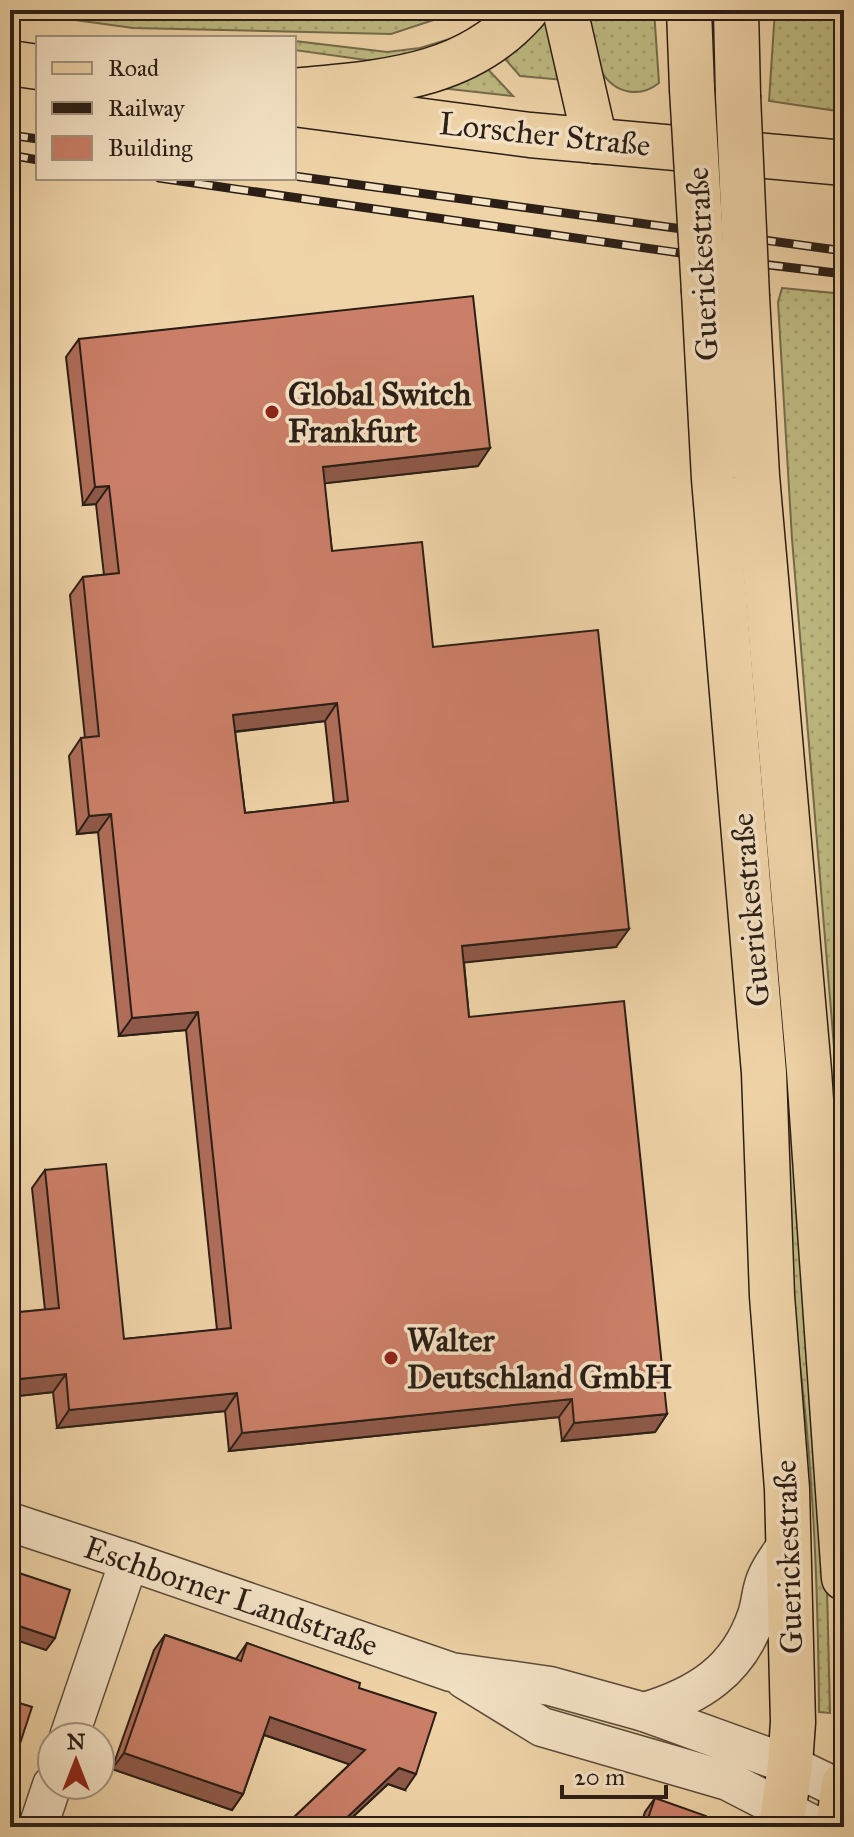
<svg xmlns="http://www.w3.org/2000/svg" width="854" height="1837" viewBox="0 0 854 1837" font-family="'IM FELL Great Primer',serif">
	<defs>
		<pattern id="grass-dots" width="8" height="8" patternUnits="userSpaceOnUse" patternTransform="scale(2)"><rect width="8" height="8" fill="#bfbb83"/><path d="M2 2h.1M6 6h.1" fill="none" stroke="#a4a070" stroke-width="1.8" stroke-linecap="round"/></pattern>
	</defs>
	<rect width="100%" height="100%" fill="#efd4a8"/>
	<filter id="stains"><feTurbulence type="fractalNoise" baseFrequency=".0025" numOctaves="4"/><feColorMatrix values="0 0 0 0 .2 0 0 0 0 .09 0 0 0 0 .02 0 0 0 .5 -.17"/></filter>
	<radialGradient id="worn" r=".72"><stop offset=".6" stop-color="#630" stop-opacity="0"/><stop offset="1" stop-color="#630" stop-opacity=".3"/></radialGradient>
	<g fill="url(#grass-dots)" stroke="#746c4c" stroke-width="2">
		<path d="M464 10 391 34 133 28 10 11Z"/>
		<path d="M548 10 563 80 520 76 499 52Z"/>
		<path d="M584 10H654L659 83C639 99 614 93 601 71 591 55 589 28 584 10Z"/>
		<path d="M775 10H844V112L769 101Z"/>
		<path d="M456 37 464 40 391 61 366 60 294 50V41L387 52 420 48Z"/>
		<path d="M482 63 513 96 422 86Z"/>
		<path d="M782 288 844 294V1168L792 539 778 302Z"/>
		<path d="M730 294 826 1544 830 1713 819 1712C818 1584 813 1459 796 1333Z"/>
	</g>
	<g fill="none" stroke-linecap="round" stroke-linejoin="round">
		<defs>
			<g id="minor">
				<path d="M10 1522 129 1561 451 1672 550 1686 644 1712 790 1765 844 1791"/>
				<path d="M464 1679 542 1727 728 1781 817 1827"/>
				<path d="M644 1712C698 1696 738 1671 757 1615 761 1604 761 1590 766 1579 771 1566 781 1554 789 1542"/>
				<path d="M69 1737 129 1561"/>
				<path d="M38 1827 52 1785"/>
			</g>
			<g id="major">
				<path d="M689 10 692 89"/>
				<path d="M736 10 738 96"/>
				<path d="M10 63 38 67"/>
				<path d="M294 104 530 135 844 163"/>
				<path d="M704 292 714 479 764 1073 772 1296 787 1489 793 1722 790 1765 781 1827"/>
				<path d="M747 297 757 476 809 1071 844 1578"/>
				<path d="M838 1827 844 1784"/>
			</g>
			<g id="highway">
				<path d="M565 10 595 141"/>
				<path d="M294 91C380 82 465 80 526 10"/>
			</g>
		</defs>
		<use href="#minor" stroke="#5b4c3a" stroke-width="41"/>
		<use href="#major" stroke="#2a1e16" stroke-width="47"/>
		<use href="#highway" stroke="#2a1e16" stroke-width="47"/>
		<use href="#minor" stroke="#f5e3c6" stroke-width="38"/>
		<use href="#major" stroke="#efd4a8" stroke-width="44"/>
		<use href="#highway" stroke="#efd4a8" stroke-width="44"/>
		<defs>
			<g id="rail">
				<path d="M10 135 38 139"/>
				<path d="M10 155 38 160"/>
				<path d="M294 176 844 251"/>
				<path d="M159 178 736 261 844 274"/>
			</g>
		</defs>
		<use href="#rail" stroke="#2a1e16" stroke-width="9"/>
		<use href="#rail" stroke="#f5e3c6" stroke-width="6" stroke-dasharray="18" stroke-linecap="butt"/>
		<defs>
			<g id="major-bridge">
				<path d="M692 89 704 292"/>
				<path d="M738 96 747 297"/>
			</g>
		</defs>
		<use href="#major-bridge" stroke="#2a1e16" stroke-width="47" stroke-linecap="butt"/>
		<use href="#major-bridge" stroke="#efd4a8" stroke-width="44"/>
	</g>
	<g fill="#af6d59" stroke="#2a1e16" stroke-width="2" fill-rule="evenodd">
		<path d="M79 339 478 466 324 483 332 551 433 647 616 947 464 962 469 1017 667 1414 655 1432 562 1441 559 1417 229 1451 225 1411 57 1428 53 1392 10 1397V1313L45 1310 32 1188 45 1170 124 1339 217 1330 186 1030 119 1036 98 832 77 834 69 756 81 738H85L70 595 83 577 104 575 96 504 83 505 66 357ZM325 721 334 803 245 813 235 732Z"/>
		<path d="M165 1635 236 1659 247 1643 359 1688 405 1790 388 1784 342 1827H285L290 1821 350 1764 264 1735 243 1794 232 1810 112 1769 154 1650Z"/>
		<path d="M655 1798 702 1827H640L645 1812Z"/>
	</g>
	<g fill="#8e5949" stroke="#2a1e16" stroke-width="2">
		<path d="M490 448 478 466 310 485 323 467Z"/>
		<path d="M109 486 96 504 83 505 95 487Z"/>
		<path d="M337 703 325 721 221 733 233 715Z"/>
		<path d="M111 814 98 832 77 834 89 816Z"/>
		<path d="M629 929 616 947 450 964 462 946Z"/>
		<path d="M198 1012 186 1030 119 1036 132 1018Z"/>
		<path d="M66 1374 53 1392 10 1397V1380Z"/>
		<path d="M237 1393 225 1411 57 1428 69 1410Z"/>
		<path d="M572 1399 559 1417 229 1451 242 1433Z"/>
		<path d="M667 1414 655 1432 562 1441 574 1423Z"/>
		<path d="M10 1623 55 1638 46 1650 10 1638Z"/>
		<path d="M270 1717 365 1750 354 1766 259 1733Z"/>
		<path d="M124 1753 243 1794 232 1810 112 1769Z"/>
		<path d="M399 1768 416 1774 405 1790 388 1784 342 1827H337Z"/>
	</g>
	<g fill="#cb7f68" stroke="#2a1e16" stroke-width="2" fill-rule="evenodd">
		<path d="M473 296 490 448 323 467 332 551 422 542 433 647 598 630 629 929 462 946 469 1017 624 1001 667 1414 574 1423 572 1399 242 1433 237 1393 69 1410 66 1374 10 1380V1313L59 1308 45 1170 106 1164 124 1339 231 1328 198 1012 132 1018 111 814 89 816 81 738 99 736 83 577 119 573 109 486 95 487 79 339ZM337 703 348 801 245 813 233 715Z"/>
		<path d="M10 1570 70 1590 55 1638 10 1623Z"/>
		<path d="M165 1635 241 1661 247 1643 360 1683 359 1688 436 1713 416 1774 399 1768 337 1827H296L290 1821 365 1750 270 1717 243 1794 124 1753Z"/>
		<path d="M10 1700 32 1707 10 1774Z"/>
		<path d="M655 1798 706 1816 702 1827H645Z"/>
		<path d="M425 1822 438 1827H424Z"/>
	</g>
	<g fill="#8f2418" stroke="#f5e3c6" stroke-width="3">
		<circle cx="272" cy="412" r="8"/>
		<circle cx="391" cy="1358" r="8"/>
	</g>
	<g text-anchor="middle" stroke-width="7" stroke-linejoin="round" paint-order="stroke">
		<g font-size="32" fill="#2a1e16" stroke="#f5e3c6">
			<text transform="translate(545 134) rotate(6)" y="11">Lorscher Straße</text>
			<text transform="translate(702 264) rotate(-93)" y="11">Guerickestraße</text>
			<text transform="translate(750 910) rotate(-95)" y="11">Guerickestraße</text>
			<text transform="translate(788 1557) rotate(-92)" y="11">Guerickestraße</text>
			<text transform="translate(231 1596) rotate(19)" y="11">Eschborner Landstraße</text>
		</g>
		<g font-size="32" font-weight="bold" fill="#2a1e16" stroke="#f5e3c6" text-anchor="start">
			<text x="288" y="405">Global Switch<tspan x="288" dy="37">Frankfurt</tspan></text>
			<text x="407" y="1351">Walter<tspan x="407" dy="37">Deutschland GmbH</tspan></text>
		</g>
	</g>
	<rect width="854" height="1837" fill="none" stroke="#efd4a8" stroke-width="40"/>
	<rect x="12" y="12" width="830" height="1813" fill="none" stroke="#2a1e16" stroke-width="4"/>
	<rect x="20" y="20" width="814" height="1797" fill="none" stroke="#2a1e16" stroke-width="2"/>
	<rect x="36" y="36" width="260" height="144" fill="#f5e3c6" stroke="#a49480" stroke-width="2"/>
	<rect x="52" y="62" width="40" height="12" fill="#efd4a8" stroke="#a49480" stroke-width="2"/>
	<text x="108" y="76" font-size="24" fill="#2a1e16">Road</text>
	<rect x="52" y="102" width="40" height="12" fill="#2a1e16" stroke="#a49480" stroke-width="2"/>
	<text x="108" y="116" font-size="24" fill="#2a1e16">Railway</text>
	<rect x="52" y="136" width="40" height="24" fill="#cb7f68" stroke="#a49480" stroke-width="2"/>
	<text x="108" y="156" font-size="24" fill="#2a1e16">Building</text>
	<g transform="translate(76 1761)"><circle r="38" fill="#f5e3c6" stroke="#a49480" stroke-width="2"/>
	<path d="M0-6L14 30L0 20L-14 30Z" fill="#8f2418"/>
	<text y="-12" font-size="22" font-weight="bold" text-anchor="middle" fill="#2a1e16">N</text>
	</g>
	<path d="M562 1785v12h104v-12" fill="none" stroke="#2a1e16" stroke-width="4"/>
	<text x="574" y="1785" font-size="24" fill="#2a1e16" stroke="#f5e3c6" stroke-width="6" paint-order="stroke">20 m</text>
	<rect width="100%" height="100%" filter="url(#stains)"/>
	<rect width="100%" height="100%" fill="url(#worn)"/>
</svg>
